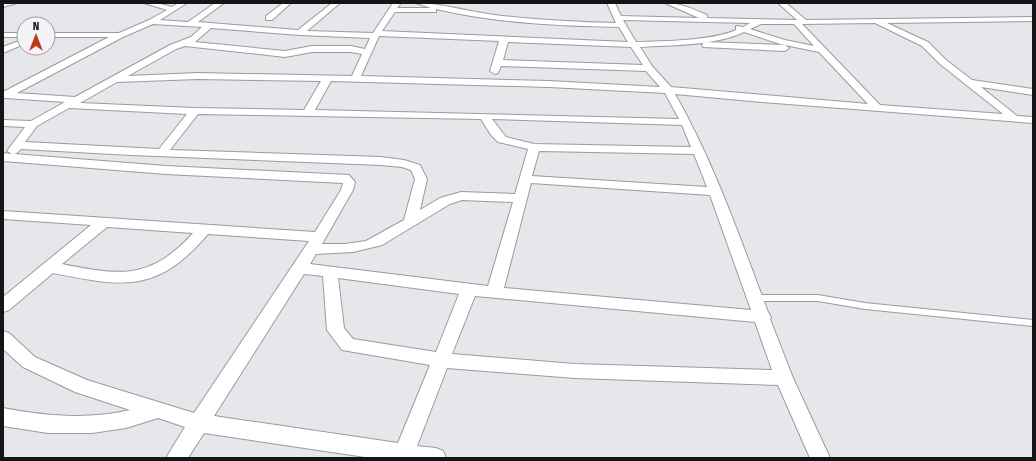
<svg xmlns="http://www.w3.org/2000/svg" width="1036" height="461" viewBox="0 0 1036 461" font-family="'Fira Sans Condensed',sans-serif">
	<rect width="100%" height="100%" fill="#e7e6ea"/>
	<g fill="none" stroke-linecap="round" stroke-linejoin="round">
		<defs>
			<path id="service" d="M755 295H818L865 303 1033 320V326L865 309 818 301H755L752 300 751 298 752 296Z"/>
			<g id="minor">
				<path d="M3 3H17L3 7Z"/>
				<path d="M144 3H157L172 7 178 3H187L160 20 188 22 215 3H224L198 22 298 30 332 3H340L307 31 373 33 393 3H401L397 8H431L416 3C442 3 469 12 495 15 535 20 575 22 616 23L607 3H615L621 16 699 18 665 3C680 3 693 9 707 15V18L797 20 778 3H786L806 20 1033 17V21L887 23 928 42 946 60 972 80 1033 89V95L981 87 1017 116 1033 117V123L762 102 675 94C714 162 740 238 768 312L771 317 770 319 793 378 830 458H810L778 385 575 378 447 368 417 446 436 448 443 451 446 458H372L204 433 188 458H166L185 427 158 418 126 428 92 433H48L3 426V408C45 416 88 420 130 410L75 392 23 367 3 349V331L9 333 35 357 87 380 194 413 309 241 208 234C157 294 123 287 53 273L9 310 3 312V297L91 225 3 219V211L315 232 341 190 343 183 166 174 3 161V153L12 154 7 151 25 127 3 126V120L31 121 65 102 5 98 3 97V92L109 37H48V33H119L149 20 167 10ZM436 9C496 23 557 26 619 27L628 42 382 31 395 12H436ZM623 20 750 23 743 27 736 26V30C711 41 664 41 636 42ZM875 23 922 46 940 64 1003 114 880 105 802 24ZM153 24 202 27 191 37 170 45 75 97 17 93 123 37ZM761 24H794L814 46 785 40 750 29ZM211 28 300 35 370 38 365 49 351 46H312L285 51 195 42ZM744 32 780 44 819 52 868 104 671 87 652 66 640 47C672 45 714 46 744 32ZM379 36 499 41 490 71 495 74 498 73 501 66 646 71 660 87 549 81 361 76ZM508 42 631 47 643 65 503 60ZM185 46 285 57 312 52H351L362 54 352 76 198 73 128 76 176 49ZM198 79 321 81 304 110 195 108 80 103 117 82ZM331 81 549 87 665 93 679 119 315 110ZM69 108 187 114 159 149 25 142 37 126ZM198 114 481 119 491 135 498 142 528 149 515 194 461 192 440 198 420 210 427 179 420 165 404 160 381 157 170 150ZM492 119 682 125 691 147 534 144 506 137ZM21 149 131 155 381 165 402 167 411 170 415 179 404 220 366 241 345 244H322L353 190 355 182 349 175 166 166 14 154 17 153ZM539 151 694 154 707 187 532 176ZM531 183 710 195 751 310 504 288ZM462 200 513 202 488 286 310 264 316 254 353 252 382 245 450 204ZM107 227 193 233C151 280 120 276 62 264ZM304 274 323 276 327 330 342 350 430 365 398 443 214 416ZM338 278 459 294 436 352 353 339 344 328ZM475 296 755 322 772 370 575 364 452 354Z"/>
				<path d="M283 3H291L272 20H266V16Z"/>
				<rect x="3" y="33" width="21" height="4"/>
				<path d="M24 39V44L3 53V47Z"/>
				<path d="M706 42 785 45 789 48 785 51 703 47 702 45 703 43Z"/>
			</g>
		</defs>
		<use href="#service" stroke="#9b9a9e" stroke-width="2"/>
		<use href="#minor" stroke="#9b9a9e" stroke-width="2"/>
		<use href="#service" fill="#fff" fill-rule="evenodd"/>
		<use href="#minor" fill="#fff" fill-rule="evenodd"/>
	</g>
	<rect width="1036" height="461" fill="none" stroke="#151517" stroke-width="8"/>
	<g transform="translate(36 36)"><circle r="19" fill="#f4f3f7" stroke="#9b9a9d"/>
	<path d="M0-3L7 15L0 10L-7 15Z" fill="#c03617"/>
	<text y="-6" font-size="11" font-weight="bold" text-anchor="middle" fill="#151517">N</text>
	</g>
</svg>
